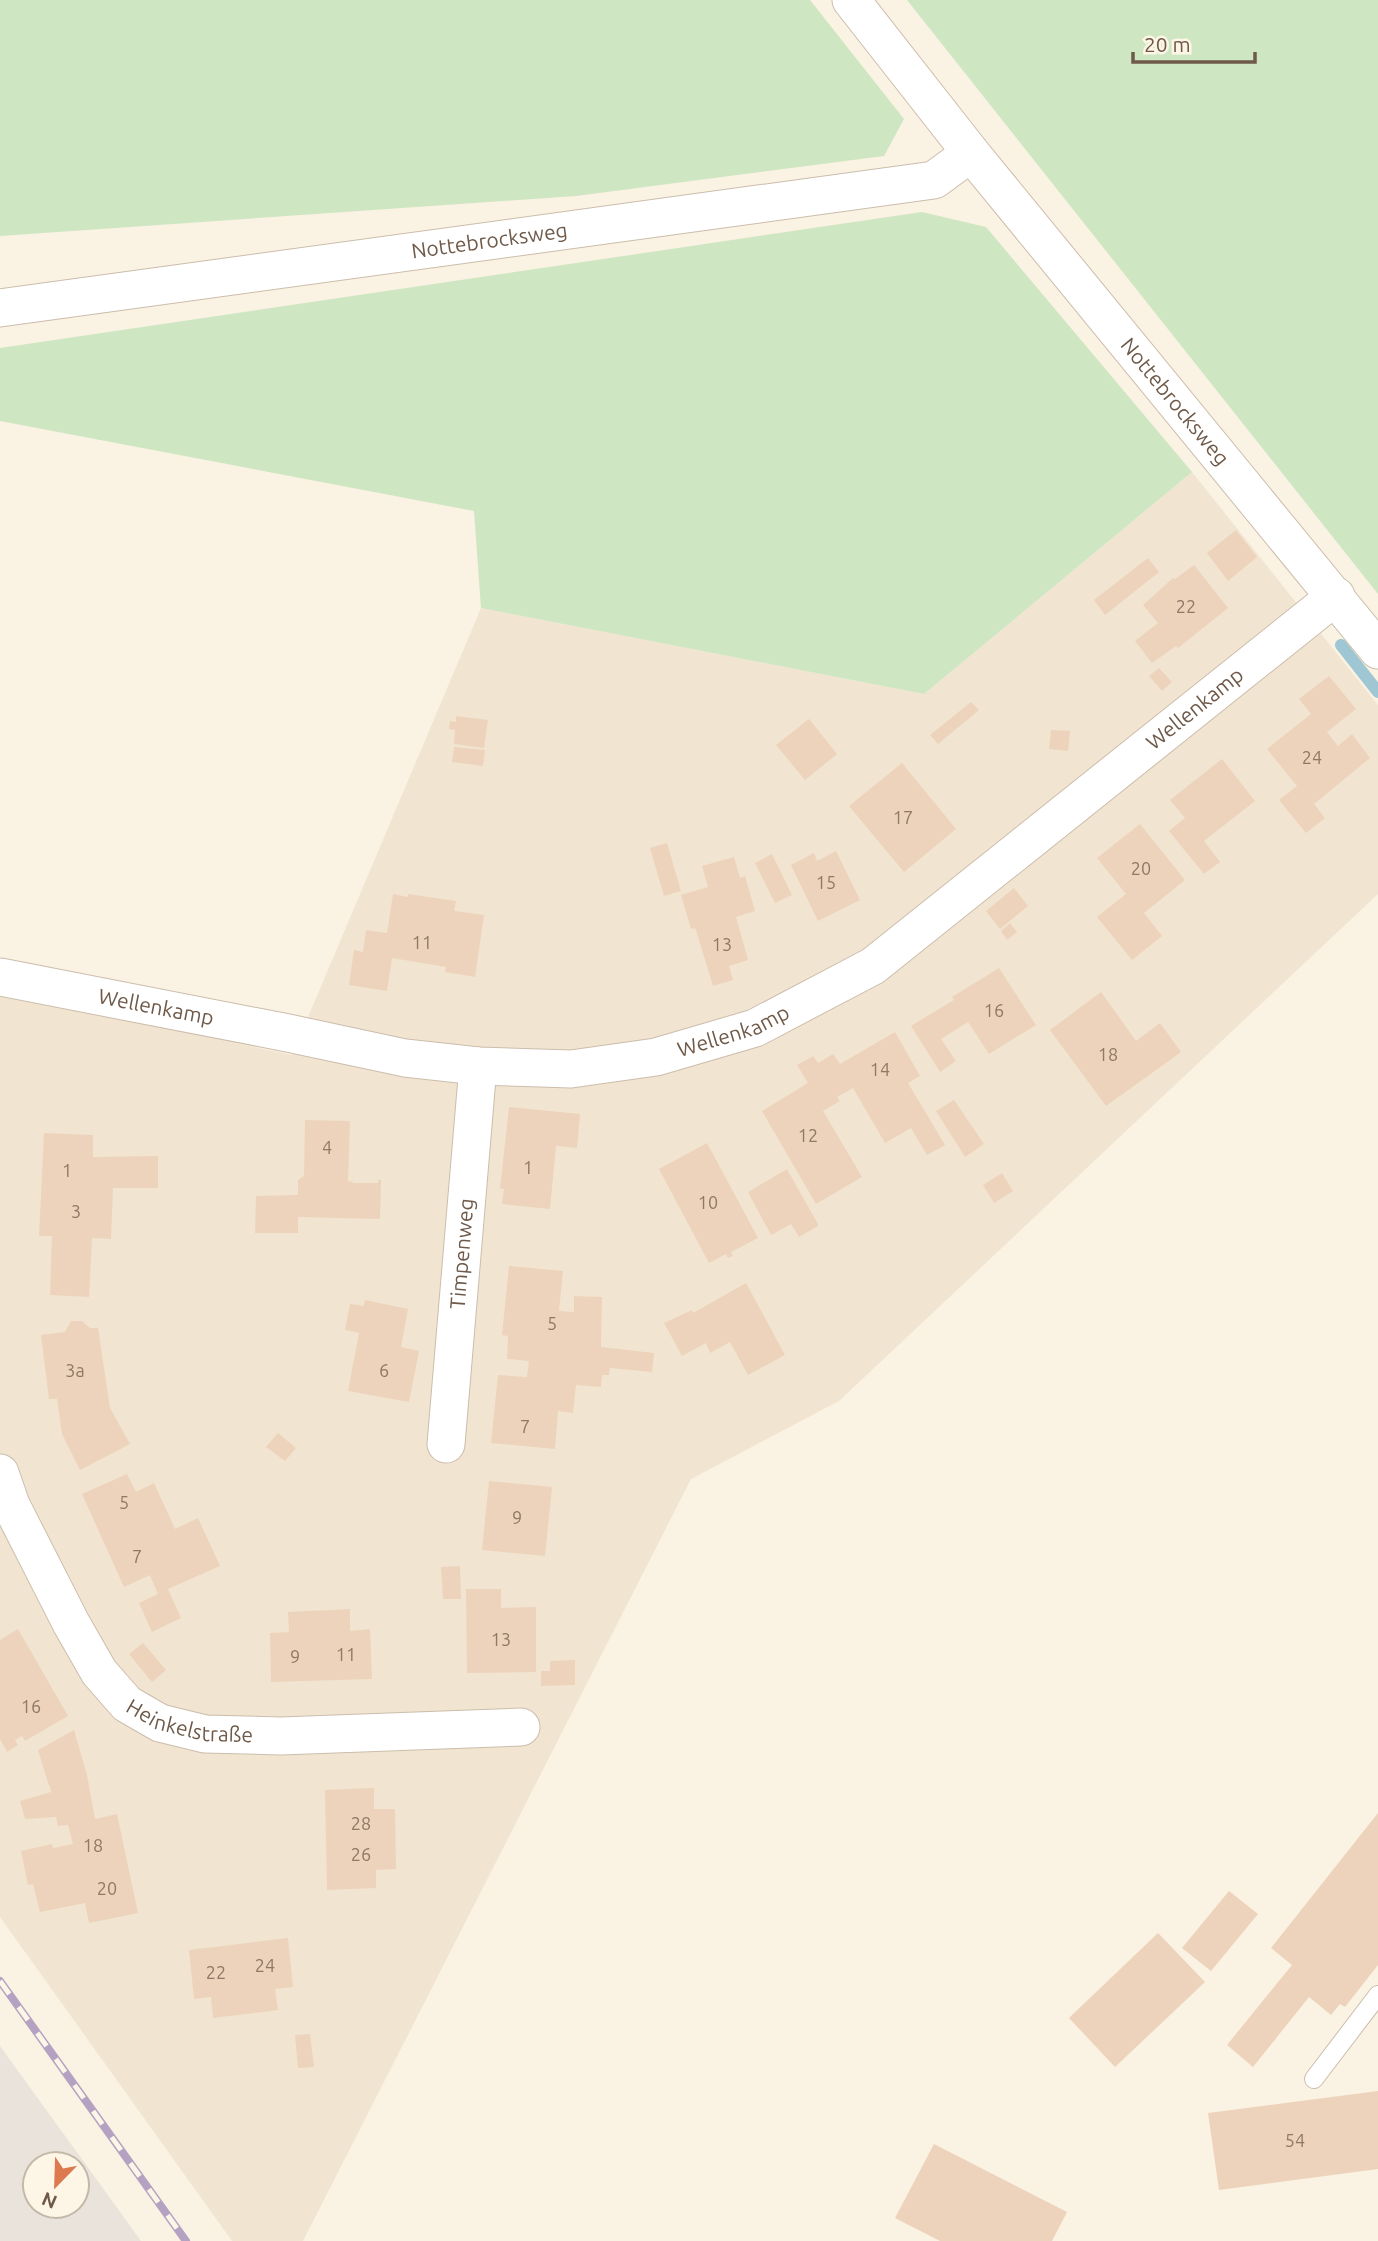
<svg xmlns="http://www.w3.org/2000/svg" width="1378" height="2241" viewBox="0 0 1378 2241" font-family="Ubuntu,sans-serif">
	<rect width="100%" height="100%" fill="#faf2e2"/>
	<path fill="#f1e5d1" d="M1192 472 1378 705V894L839 1401 691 1479 303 2241H232L0 1917V996L27 999 292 1055 481 608 924 694Z"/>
	<path fill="#e9e3dc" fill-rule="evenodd" d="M0 2046 141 2241H0ZM35 2164H77V2206H35Z"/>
	<g fill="#cee6c2">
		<path d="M0 0H810L904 119 884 156 576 196 0 236Z"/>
		<path d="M907 0H1378V594Z"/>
		<path d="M922 212 986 227 1192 472 924 694 481 608 474 511 0 421V348Z"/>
	</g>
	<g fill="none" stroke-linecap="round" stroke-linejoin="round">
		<path stroke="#9fc7d3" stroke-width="12" d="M1341 645 1378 692"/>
	</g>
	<g fill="#edd3bb">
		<path d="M1236 530 1257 557 1228 581 1207 553Z"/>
		<path d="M1148 558 1159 572 1105 615 1094 600Z"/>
		<path d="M1194 565 1228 608 1178 648 1176 646 1152 663 1135 641 1158 623 1143 605 1173 578 1175 579Z"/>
		<path d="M1159 668 1172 682 1162 691 1149 676Z"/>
		<path d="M1329 676 1356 709 1327 732 1338 746 1352 734 1370 758 1314 804 1325 818 1306 833 1279 800 1297 786 1267 749 1311 714 1299 699Z"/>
		<path d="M971 702 979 710 938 744 930 735Z"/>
		<path d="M456 716 488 720 484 748 454 744 455 730 449 729 450 721 456 722Z"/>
		<path d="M809 719 837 754 805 780 776 745Z"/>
		<path d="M1051 730 1070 731 1068 751 1049 749Z"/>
		<path d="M454 747 485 750 483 766 452 762Z"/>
		<path d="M1222 759 1255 801 1204 841 1220 862 1204 874 1169 831 1185 818 1170 800Z"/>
		<path d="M902 763 956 829 904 872 849 806Z"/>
		<path d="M1140 824 1185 880 1144 913 1162 936 1132 960 1097 917 1126 894 1097 858Z"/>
		<path d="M667 843 681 891 664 896 650 848Z"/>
		<path d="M836 851 860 900 818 921 791 865 814 853 817 861Z"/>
		<path d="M772 854 792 895 775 903 755 863Z"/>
		<path d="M734 857 740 878 745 876 755 911 736 917 748 960 729 966 733 980 713 986 696 930 695 928 691 929 681 895 708 887 702 866Z"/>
		<path d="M1014 888 1028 906 1000 929 986 911Z"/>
		<path d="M393 894 408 897V894L456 901 454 911 484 915 475 977 445 972 446 967 392 958 387 991 349 985 354 950 363 952 366 930 387 933Z"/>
		<path d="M1010 923 1017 932 1007 940 1001 931Z"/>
		<path d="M999 968 1036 1025 989 1054 968 1022 941 1039 956 1061 940 1072 911 1026 954 1000 952 997Z"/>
		<path d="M1101 992 1136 1041 1160 1023 1181 1052 1106 1106 1050 1030Z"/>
		<path d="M895 1032 920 1076 908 1083 945 1145 927 1155 911 1128 885 1143 853 1088 837 1097 840 1101 823 1111 862 1177 816 1204 762 1111 808 1083 797 1065 813 1056 818 1063 833 1054 840 1064Z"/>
		<path d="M954 1100 984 1144 965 1157 936 1111Z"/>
		<path d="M509 1107 580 1114 577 1148 556 1146 550 1209 502 1204 504 1189H500Z"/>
		<path d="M305 1120 350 1121 348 1182 353 1181 352 1183H378V1180H381L380 1219 298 1217V1233H255L256 1196 298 1195V1180L304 1176Z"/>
		<path d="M44 1133 93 1135V1157L158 1156V1188H113L111 1239 92 1238 89 1297 50 1295 52 1236H39Z"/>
		<path d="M707 1143 758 1238 731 1252 733 1256 728 1258 726 1254 709 1263 659 1169Z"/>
		<path d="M787 1169 818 1224V1226L799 1237 791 1224 771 1235 748 1192Z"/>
		<path d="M1002 1173 1013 1191 994 1203 983 1185Z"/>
		<path d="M509 1266 563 1271 559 1311 574 1312V1296L602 1297 601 1347 654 1353 652 1372 610 1368 609 1375H602L601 1387 576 1385 573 1413 558 1411 555 1449 491 1443 498 1375 527 1377 529 1361 507 1359 508 1336 502 1335Z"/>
		<path d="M746 1283 785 1355 748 1375 730 1342 710 1353 706 1343 682 1356 664 1323 692 1310 693 1313Z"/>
		<path d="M365 1300 408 1309 401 1347 419 1351 409 1402 348 1391 359 1333 345 1330 350 1304 364 1306Z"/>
		<path d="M71 1321H82L90 1328H98L110 1408 130 1444 80 1470 62 1434 57 1399H49L41 1335 65 1332Z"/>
		<path d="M278 1433 296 1448 285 1461 266 1447Z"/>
		<path d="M127 1474 136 1492 154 1483 175 1529 198 1518 220 1566 168 1589 181 1618 152 1632 139 1603 158 1594 150 1575 124 1587 82 1494Z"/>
		<path d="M489 1481 552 1487 545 1556 482 1550Z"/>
		<path d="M460 1566 461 1599H443L441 1567Z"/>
		<path d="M466 1589H501V1608L536 1607V1672L467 1673Z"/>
		<path d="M350 1609V1631L370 1629 372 1679 271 1682 270 1633 289 1632 288 1612Z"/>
		<path d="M18 1629 68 1716 25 1741 22 1736 15 1740 18 1745 7 1752 0 1739V1640Z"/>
		<path d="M143 1643 166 1670 152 1682 129 1654Z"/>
		<path d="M575 1660V1685L541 1686V1671H550V1661Z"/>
		<path d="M74 1730 87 1775 95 1819 117 1814 138 1913 89 1923 85 1903 40 1912 33 1884 28 1885 21 1851 52 1844 53 1848 73 1844 68 1825 58 1826 56 1817 25 1819 20 1801 51 1792 50 1786 57 1784 49 1786 38 1750Z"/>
		<path d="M374 1788V1809H395L396 1869 376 1870V1888L327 1890 325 1790Z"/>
		<path d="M1378 1813V1965L1345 2007 1340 2004 1331 2015 1309 1997 1253 2067 1227 2045 1292 1965 1271 1948Z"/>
		<path d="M1229 1891 1258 1914 1211 1971 1182 1948Z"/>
		<path d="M1158 1933 1205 1982 1115 2067 1069 2018Z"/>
		<path d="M288 1938 293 1987 275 1989 278 2010 213 2018 211 1997 194 1999 189 1950Z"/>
		<path d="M310 2034 314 2067 298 2068 295 2035Z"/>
		<path d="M1378 2091V2169L1219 2190 1208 2113Z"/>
		<path d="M934 2144 1067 2212 1052 2241H940L895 2218Z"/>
	</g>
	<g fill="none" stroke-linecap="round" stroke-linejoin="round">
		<defs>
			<path id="lane" d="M1314 2079 1378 1995"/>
			<g id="street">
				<path id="s1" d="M851 0 971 153 1378 650"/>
				<path id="s2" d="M0 308 934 180 971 153"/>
				<path id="s3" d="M0 977 288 1033 405 1058 478 1066 571 1069 656 1057 755 1028 873 966 1336 596"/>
				<path id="s4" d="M446 1444 478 1066"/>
				<path id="s5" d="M0 1473 11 1505 71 1623 99 1672 127 1704 160 1723 205 1734 281 1736 521 1727"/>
			</g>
		</defs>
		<use href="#lane" stroke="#ccbdac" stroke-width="20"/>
		<use href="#street" stroke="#ccbdac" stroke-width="39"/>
		<use href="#lane" stroke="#fff" stroke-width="18"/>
		<use href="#street" stroke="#fff" stroke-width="37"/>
		<defs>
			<path id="rail" d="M0 1981 186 2241"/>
		</defs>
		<use href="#rail" stroke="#b5a2c2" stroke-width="8"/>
		<use href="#rail" stroke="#fdf6e7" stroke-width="5" stroke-dasharray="16" stroke-linecap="butt"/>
	</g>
	<g text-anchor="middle" stroke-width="7" stroke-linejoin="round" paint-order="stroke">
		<g font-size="18" fill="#8e7866">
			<text x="1186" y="613">22</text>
			<text x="1312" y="764">24</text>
			<text x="903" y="824">17</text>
			<text x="1141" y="875">20</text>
			<text x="826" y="889">15</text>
			<text x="422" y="949">11</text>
			<text x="722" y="951">13</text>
			<text x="994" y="1017">16</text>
			<text x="1108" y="1061">18</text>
			<text x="880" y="1076">14</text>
			<text x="808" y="1142">12</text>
			<text x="327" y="1154">4</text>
			<text x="528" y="1174">1</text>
			<text x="67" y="1177">1</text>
			<text x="708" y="1209">10</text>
			<text x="76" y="1218">3</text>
			<text x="552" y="1330">5</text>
			<text x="75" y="1377">3a</text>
			<text x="384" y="1377">6</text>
			<text x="525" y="1433">7</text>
			<text x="124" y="1509">5</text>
			<text x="517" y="1524">9</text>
			<text x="137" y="1563">7</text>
			<text x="501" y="1646">13</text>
			<text x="346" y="1661">11</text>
			<text x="295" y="1663">9</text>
			<text x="31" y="1713">16</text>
			<text x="361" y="1830">28</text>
			<text x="93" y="1852">18</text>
			<text x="361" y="1861">26</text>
			<text x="107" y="1895">20</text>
			<text x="265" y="1972">24</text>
			<text x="216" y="1979">22</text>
			<text x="1295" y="2147">54</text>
		</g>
		<g font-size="21" fill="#6f5a4a" stroke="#fdf6e7">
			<text dy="7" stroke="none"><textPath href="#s2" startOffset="494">Nottebrocksweg</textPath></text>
			<text dy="7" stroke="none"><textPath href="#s1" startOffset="516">Nottebrocksweg</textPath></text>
			<text dy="7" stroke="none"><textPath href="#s3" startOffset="1314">Wellenkamp</textPath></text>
			<text dy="7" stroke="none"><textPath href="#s3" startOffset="159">Wellenkamp</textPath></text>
			<text dy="7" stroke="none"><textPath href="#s3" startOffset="747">Wellenkamp</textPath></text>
			<text dy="7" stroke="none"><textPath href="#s4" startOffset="191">Timpenweg</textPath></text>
			<text dy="7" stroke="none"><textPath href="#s5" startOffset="332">Heinkelstraße</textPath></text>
		</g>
	</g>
	<g transform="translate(56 2185) rotate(203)"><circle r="33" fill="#fdf6e7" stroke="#c4b8a8" stroke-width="2"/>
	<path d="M0-5L12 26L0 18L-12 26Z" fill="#dc794f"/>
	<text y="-10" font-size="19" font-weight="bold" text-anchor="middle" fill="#6f5a4a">N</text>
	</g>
	<path d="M1133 52v10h122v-10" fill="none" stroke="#6f5a4a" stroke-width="3.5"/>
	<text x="1144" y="52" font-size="21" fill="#6f5a4a" stroke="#fdf6e7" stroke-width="5" paint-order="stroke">20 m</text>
</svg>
